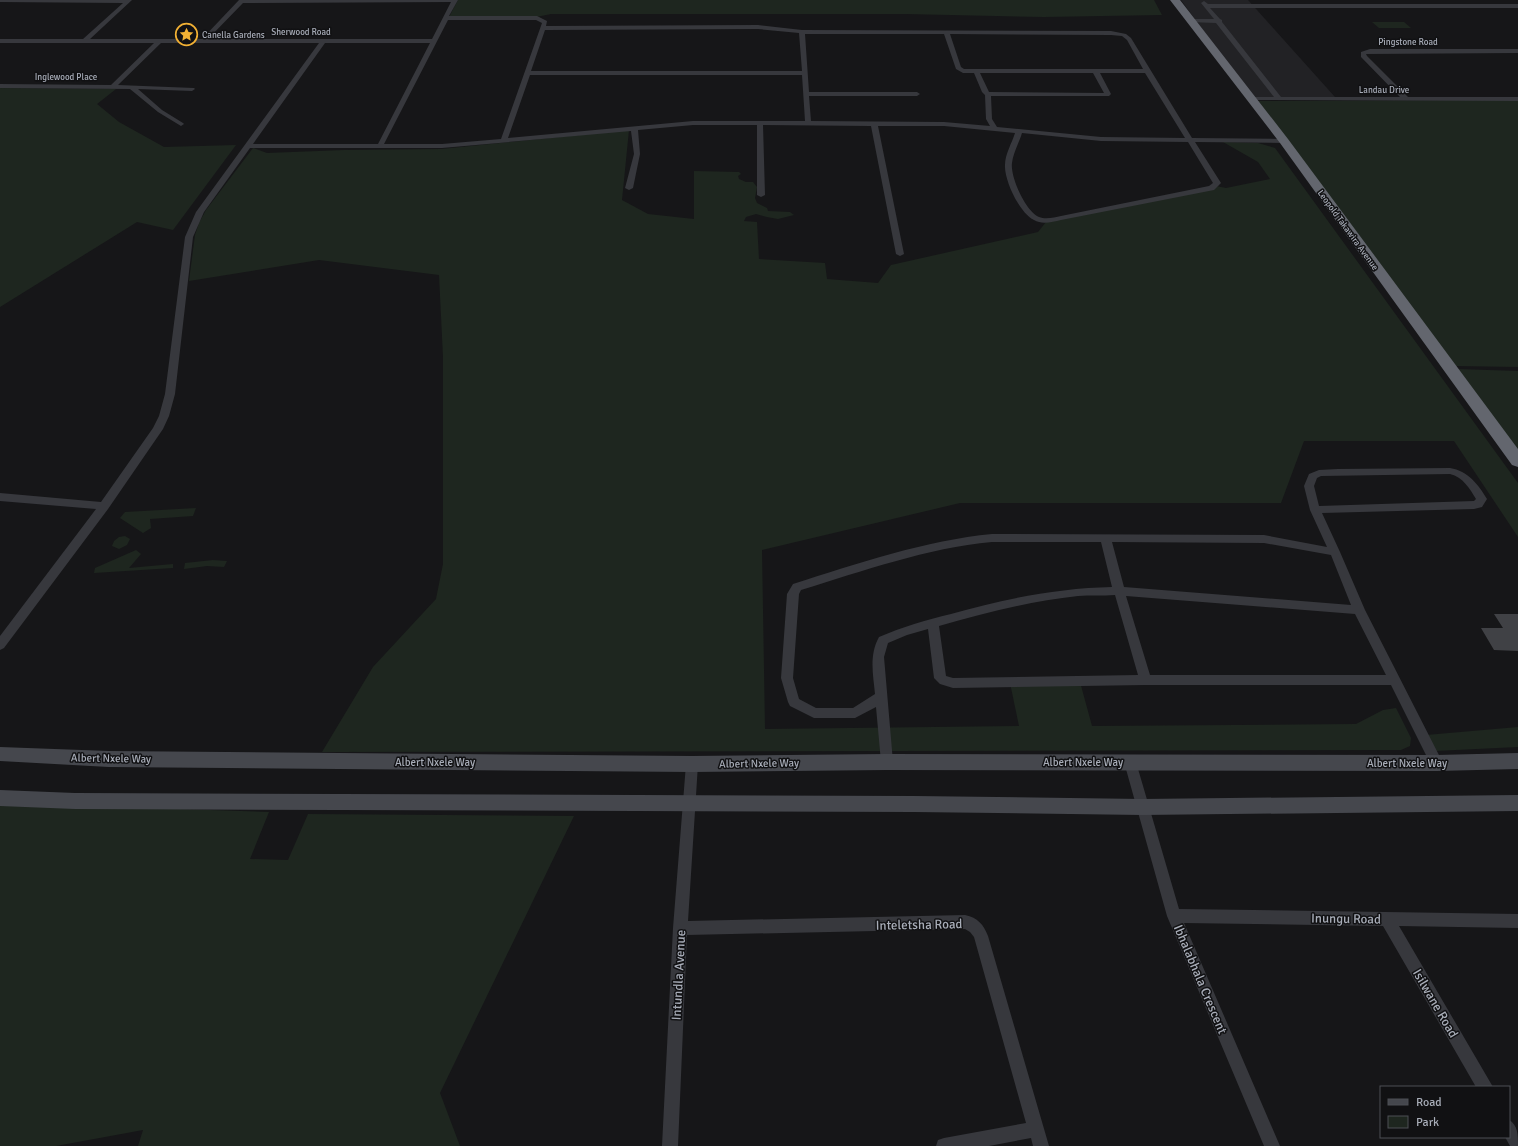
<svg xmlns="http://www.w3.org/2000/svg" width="1518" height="1146" viewBox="0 0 1518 1146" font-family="Signika,sans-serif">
	<rect width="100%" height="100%" fill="#161618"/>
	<path fill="#222225" d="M1181 0H1248L1335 97H1251Z"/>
	<g fill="#1e261f">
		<path d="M458 0H1154L1162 15 1044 17 905 14H551L536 17H449Z"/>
		<path d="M1372 22H1404L1411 28H1379Z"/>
		<path d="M0 88 116 89 97 104 119 122 164 147 236 145 173 230 137 222 0 307Z"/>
		<path d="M1518 100V367L1454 366 1257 101Z"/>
		<path d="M629 130 622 200 648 214 694 219V171L739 172 741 174 738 176 739 179 746 182H753L757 187 755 198 757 203 767 208 768 211 790 212 794 215 778 219 767 217 756 214 746 217 744 221 757 222 759 259 825 263 827 279 878 283 891 265 1038 232 1046 222 1216 186 1226 188 1270 179 1258 162 1223 142 1258 143 1275 148 1518 483V537L1454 441H1304L1281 503H960L762 550 765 729 1019 726 1010 683 1080 682 1092 726 1356 724 1383 710 1396 708 1411 738 1410 746 1401 750 322 752 373 667 436 599 443 564V357L439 275 319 260 189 281 195 235 199 223 206 210 253 148 267 153 344 150 441 149Z"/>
		<path d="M1458 369 1518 371V450Z"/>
		<path d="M196 508 193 516 150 519 151 528 143 533 120 518 125 512Z"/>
		<path d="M125 536 130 539 127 545 119 549 112 546 114 541 119 537Z"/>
		<path d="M136 550 141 554 129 568 173 564V568L94 573 95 568Z"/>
		<path d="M213 560 227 561 224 567 207 566 184 569 185 563Z"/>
		<path d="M1518 727V747L1435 751 1426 735Z"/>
		<path d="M0 803 269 812 250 859 288 860 308 814 574 816 440 1093 460 1146H138L143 1130 56 1146H0Z"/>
	</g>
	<path fill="#404145" d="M1494 614H1518V651L1494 650 1481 628H1503Z"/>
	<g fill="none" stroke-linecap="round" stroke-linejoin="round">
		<g fill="#37383d" fill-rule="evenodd">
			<path d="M0 0H132L90 39H202L239 0H458L449 16H537L547 21 546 26 758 25 802 30 1111 31 1126 34 1131 38 1192 138 1284 139 1287 141 1284 143 1195 142 1221 183 1214 190 1061 220C1052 222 1042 225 1034 220 1020 214 1004 180 1005 165 1005 154 1012 143 1015 133L944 126H878L904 254 900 256 896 254 871 126 763 125 765 195 761 197 757 195V125H693L638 130 640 154 633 188 629 190 625 188 634 154 631 131 442 148H250L204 212 193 237 175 394 169 416 163 429 108 509 4 648 0 650V636L96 509 0 501V493L101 502 153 428 159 416 165 394 185 237 196 212 319 43H161L118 85 194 88 195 89 192 91 138 89 162 110 183 123 184 124 181 126 158 112 130 89 0 88V84L111 85 154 43H0V39H83L123 3 0 2ZM451 2 432 39H208L243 3ZM448 20H536L542 23 501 139 442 144H384ZM758 29 799 33 802 71H531L545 30ZM805 34H944L956 69 963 73H974L982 92 985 95 986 119 990 126 944 122 811 121 809 96H917L920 94 917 92H809ZM950 34 1111 35 1122 36 1127 40 1143 69H964L961 67ZM325 43H430L378 144H253ZM980 73H1093L1104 93 989 92ZM1100 73H1145L1185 138 1101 137 997 127 992 119 991 96H1109L1111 94ZM530 75H802L805 121H693L508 138ZM1022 133 1101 141 1188 142 1213 183 1209 186 1061 216C1055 217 1046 220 1039 217 1026 212 1010 177 1012 163 1013 153 1019 143 1022 133Z"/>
			<path d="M1204 1 1208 4H1518V8H1210L1220 19 1222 20V22L1281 97H1400L1361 57V52L1370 49H1518V53L1366 54 1367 56 1408 97H1518V101L1249 100 1248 99 1251 97H1274L1216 23 1189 22V20L1191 19H1214L1201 3Z"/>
			<path d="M1450 468C1468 471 1478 484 1487 499L1482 507 1474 509 1322 513 1340 552 1365 610 1443 763 1442 767 1437 769 1432 767 1391 685H1145L953 688 940 684 934 678 928 629 907 635 888 643 884 657 893 762 892 766 887 768 882 766 881 762 876 707 855 718H814L790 706 788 702 781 678 787 594 793 584C856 564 927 540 992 534L1264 535 1327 547 1310 510 1304 486 1309 474 1319 470 1338 469ZM1450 474C1463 477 1470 489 1476 499L1474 501 1319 506 1314 486 1317 478 1321 476ZM992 542H1101L1112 587C1058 588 1004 599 951 614 926 620 902 627 879 637 869 655 873 674 875 694L853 708H816L799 699 793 678 799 594 801 590C863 571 927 548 992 542ZM1112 542 1264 543 1331 555 1351 605 1124 587ZM1115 595 1138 675 953 678 946 676 939 626C984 613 1031 601 1078 596 1090 595 1102 596 1115 595ZM1126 596 1355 614 1386 675H1150Z"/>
			<path d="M1130 756 1135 758 1136 762 1179 909 1518 914V928L1399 926 1493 1087H1476L1383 926 1184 923 1280 1146H1264L1167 916 1124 762 1125 758Z"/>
			<path d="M692 758 697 760 698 764 688 921 965 915C978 918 983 924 988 936L1049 1146H1033L1031 1138 989 1146H936L938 1140 944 1138 1026 1123 974 937 970 932 965 929 687 935 678 1146H662L673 928 686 764 687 760Z"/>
			<path d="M1509 1120C1518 1125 1518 1135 1518 1146H1510L1505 1137H1509Z"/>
		</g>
		<g fill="#45474d" fill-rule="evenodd">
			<path d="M0 747 109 751 692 756 887 754 1437 755 1518 753V769L1437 771 887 770 692 772 109 767 0 761Z"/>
			<path d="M0 790 75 793 914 796 1142 799 1518 795V811L1142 815 914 812 75 809 0 806Z"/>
		</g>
		<path fill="#63666e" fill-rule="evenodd" d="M1170 0H1180L1288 139 1518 449V467L1512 465 1280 143Z"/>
	</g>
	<defs>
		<symbol id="sight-ring" viewBox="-11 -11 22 22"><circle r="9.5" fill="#111113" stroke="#f2b134" stroke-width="1.5"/><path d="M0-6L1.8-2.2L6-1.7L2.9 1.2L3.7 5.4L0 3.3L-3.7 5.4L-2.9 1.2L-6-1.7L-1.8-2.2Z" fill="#f2b134"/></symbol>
	</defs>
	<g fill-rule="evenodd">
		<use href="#sight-ring" x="174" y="22" width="25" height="25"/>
	</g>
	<g text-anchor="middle" stroke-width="3" stroke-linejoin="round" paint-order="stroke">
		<g font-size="9" fill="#a8adb8" stroke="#111113">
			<text x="301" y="35">Sherwood Road</text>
			<text x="1408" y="45">Pingstone Road</text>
			<text x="66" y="80">Inglewood Place</text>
			<text x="1384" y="93">Landau Drive</text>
			<text transform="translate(1348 230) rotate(54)" y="3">Leopold Takawira Avenue</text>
		</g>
		<g font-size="9" fill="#a8adb8" stroke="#111113" text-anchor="start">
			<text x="202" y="38">Canella Gardens</text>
		</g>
		<g font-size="11" fill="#a8adb8" stroke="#111113">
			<text transform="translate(111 758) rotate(1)" y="4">Albert Nxele Way</text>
			<text x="435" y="766">Albert Nxele Way</text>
			<text x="1083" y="766">Albert Nxele Way</text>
			<text transform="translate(759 763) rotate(-1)" y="4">Albert Nxele Way</text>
			<text x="1407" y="767">Albert Nxele Way</text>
		</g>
		<g font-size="13" fill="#a8adb8" stroke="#111113">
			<text transform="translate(1346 918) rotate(1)" y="5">Inungu Road</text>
			<text transform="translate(919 924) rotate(-1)" y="5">Inteletsha Road</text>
			<text transform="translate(678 975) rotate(-87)" y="5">Intundla Avenue</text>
			<text transform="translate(1201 979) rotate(67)" y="5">Ibhalabhala Crescent</text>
			<text transform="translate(1436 1003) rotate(60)" y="5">Isilwane Road</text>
		</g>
	</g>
	<rect x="1380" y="1086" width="130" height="52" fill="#111113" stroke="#4d4f55"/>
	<rect x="1388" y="1099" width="20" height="6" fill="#45474d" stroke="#4d4f55"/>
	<text x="1416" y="1106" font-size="12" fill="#a8adb8">Road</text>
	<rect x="1388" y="1116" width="20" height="12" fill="#1e261f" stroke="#4d4f55"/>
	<text x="1416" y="1126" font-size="12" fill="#a8adb8">Park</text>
</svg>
